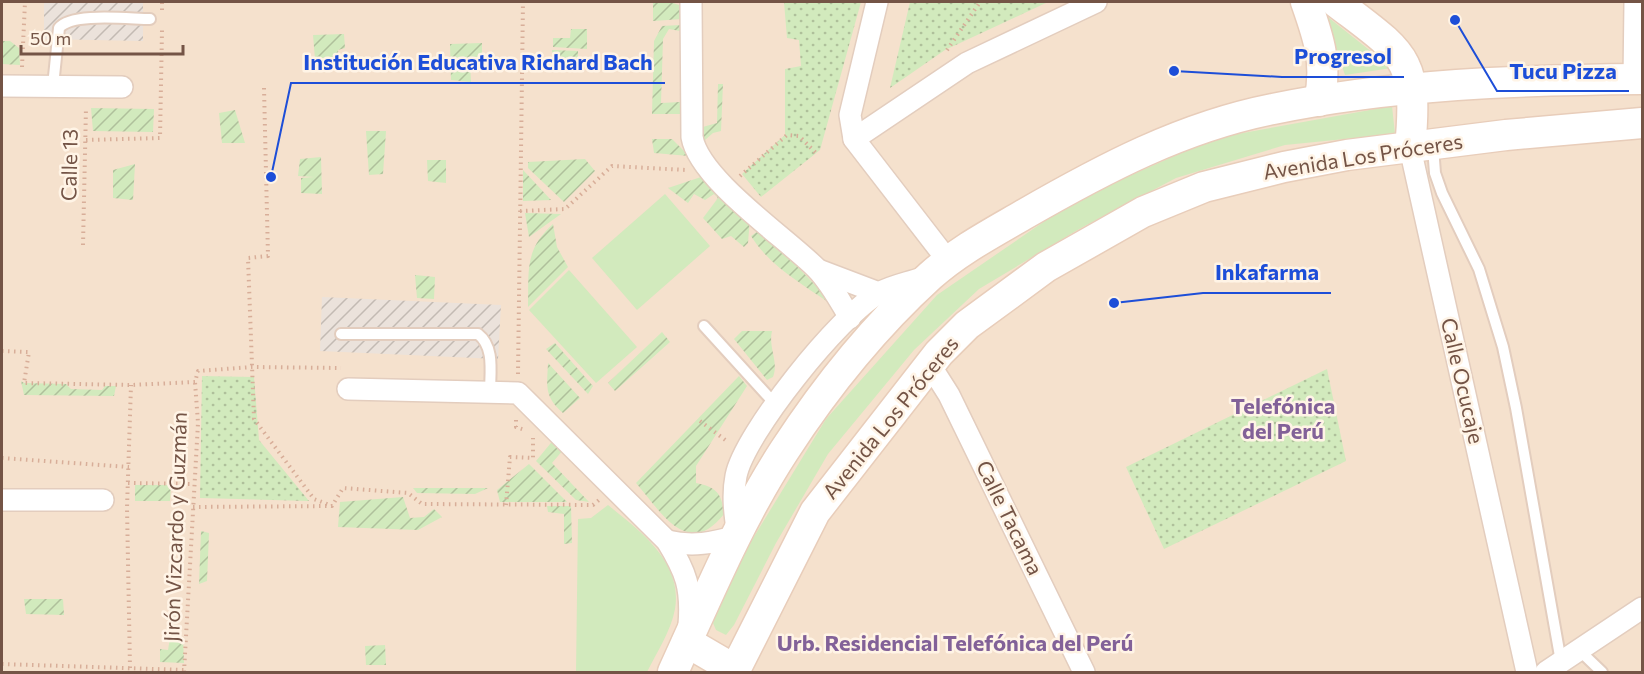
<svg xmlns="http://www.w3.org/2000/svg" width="1644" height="674" viewBox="0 0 1644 674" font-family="Commissioner,sans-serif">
	<defs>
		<pattern id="industrial-furrows" width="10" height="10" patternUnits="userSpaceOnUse" patternTransform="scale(1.5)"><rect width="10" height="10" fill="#ebe2db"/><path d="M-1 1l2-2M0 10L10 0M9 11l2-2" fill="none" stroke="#c3bab3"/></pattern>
		<pattern id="park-dots" width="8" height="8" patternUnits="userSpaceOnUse" patternTransform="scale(1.5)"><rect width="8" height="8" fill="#d2eabd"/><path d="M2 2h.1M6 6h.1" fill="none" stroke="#afc09b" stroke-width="1.8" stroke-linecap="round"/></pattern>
		<pattern id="garden-furrows" width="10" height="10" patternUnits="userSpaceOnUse" patternTransform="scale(1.5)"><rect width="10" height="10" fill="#d2eabd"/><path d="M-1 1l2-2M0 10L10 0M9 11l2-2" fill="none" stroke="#afc09b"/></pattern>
	</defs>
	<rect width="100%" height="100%" fill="#fdf0df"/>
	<rect fill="#f5e1cd" x="2" y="2" width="1640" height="670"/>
	<g fill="url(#industrial-furrows)">
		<path d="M44 2H143V41L44 39Z"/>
		<path d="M322 297 501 305 498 359 320 351Z"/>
	</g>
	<g fill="#d2eabd">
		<path d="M1324 14 1392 68 1345 75Z"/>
		<path d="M1392 106 1395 134 1285 145 1176 178 1081 228 979 289 914 350 828 454 776 543 734 625 726 635 716 630 713 623 736 566 826 419 937 295 1077 199 1215 138Z"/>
		<path d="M665 194 710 246 637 310 592 258Z"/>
		<path d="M569 270 637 347 596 383 529 310Z"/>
		<path d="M608 505C640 531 683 562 675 609 671 631 657 652 647 672H576L578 519 591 518Z"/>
	</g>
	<g fill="url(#park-dots)">
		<path d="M784 2H861L820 150 761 197 742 174 785 135V69L801 66 799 40 787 38Z"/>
		<path d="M910 2H1048L945 50 890 88Z"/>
		<path d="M1327 369 1346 461 1164 549 1126 467Z"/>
		<path d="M202 376 254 377 259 440 309 501 200 498Z"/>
	</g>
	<g fill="url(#garden-furrows)">
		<path d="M653 2H670L679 5 682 19 653 21Z"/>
		<path d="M680 25V31L669 29 663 39 661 103 680 102V114H652L654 41 662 26Z"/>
		<path d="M571 29H587V49L553 47V38H570Z"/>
		<path d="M344 34 345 48 338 50 339 59H315L313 35Z"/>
		<path d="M2 41H10L19 48 20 65 2 64Z"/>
		<path d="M482 43V59L462 61H470L471 82 451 80 450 44Z"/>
		<path d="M552 50 578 51V69L553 68Z"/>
		<path d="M718 84H723L721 131 713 133 705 140 699 137V128L717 123Z"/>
		<path d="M91 108 154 109 153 132 93 131Z"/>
		<path d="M235 110 245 143H222L219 113Z"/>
		<path d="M366 131H386L383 174 369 175Z"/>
		<path d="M652 139H672L689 156 654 153Z"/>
		<path d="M321 157 322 194 301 193V178L314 177 298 176 300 159Z"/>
		<path d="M585 159 595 171 564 202 528 168V162Z"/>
		<path d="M427 160H446V183L428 181Z"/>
		<path d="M135 164 133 200 113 198V170Z"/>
		<path d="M523 170 551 200 523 201Z"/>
		<path d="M707 175 750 218 748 243 744 247 731 236 722 239 703 218 718 198 714 194 705 200 694 194 688 203 668 188Z"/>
		<path d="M525 213 561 214 529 237Z"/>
		<path d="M553 224 557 247 568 267 528 307C529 271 524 250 553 224Z"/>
		<path d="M761 229 818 288 828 302C799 282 770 266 751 236Z"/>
		<path d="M415 275 435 277 434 299 417 298Z"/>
		<path d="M742 331H772C768 347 779 362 773 377L767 380 734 339Z"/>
		<path d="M662 332 670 342 615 391 608 383Z"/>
		<path d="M555 343 593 386 588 394 546 349Z"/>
		<path d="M548 363 580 398 563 413C544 396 547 387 548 363Z"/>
		<path d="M739 376 747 386 696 466V483C716 487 722 493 724 514 688 560 661 512 636 483Z"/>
		<path d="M21 381 24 383 66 384 71 389 102 390 105 386H116L114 396 24 395Z"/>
		<path d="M555 438 564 449 552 463 589 502 576 500 536 461Z"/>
		<path d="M529 464 567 502H500L497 490Z"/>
		<path d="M135 485H171L170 501H135Z"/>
		<path d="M413 488H488L475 494 417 493Z"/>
		<path d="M403 497 410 518 424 517 434 509 442 517 418 530 338 527 340 502Z"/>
		<path d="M547 506H571L572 543 564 544V514L548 512Z"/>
		<path d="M201 531 209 533 207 581 199 584Z"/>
		<path d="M24 599H63L64 615 26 614Z"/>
		<path d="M170 638H183L184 663 160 662V649L168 650Z"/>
		<path d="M385 645 386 665H366L365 646Z"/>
	</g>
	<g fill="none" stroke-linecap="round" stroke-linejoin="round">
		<defs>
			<g id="lane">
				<path d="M53 86 59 28C71 12 130 19 150 19"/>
				<path d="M1433 147 1435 173 1442 193 1479 269 1503 347 1516 408 1561 662"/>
				<path d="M704 326 776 405"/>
				<path d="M341 334H478C495 347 490 373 490 392"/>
				<path d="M1579 650 1602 672"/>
			</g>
			<g id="street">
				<path d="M691 2 692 137C699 179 785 237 816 268 830 282 840 301 850 318"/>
				<path d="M877 2 850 115 854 139 949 262"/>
				<path d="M1634 79 1635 2"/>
				<path d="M2 86 122 87"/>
				<path d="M854 139 967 63 1096 2"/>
				<path d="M1410 148 1527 672"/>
				<path d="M821 271 879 293"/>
				<path d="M930 365 949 395 1084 672"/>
				<path d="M348 389 518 393 667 541C686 572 692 588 689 625"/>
				<path d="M2 500H103"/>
				<path d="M667 541C693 547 712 543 738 536 735 516 732 496 736 476 744 434 840 315 879 293 891 286 908 283 922 278"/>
				<path d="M1546 672 1642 608"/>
			</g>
			<g id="secondary">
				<path d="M1306 2C1318 36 1328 64 1319 101"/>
				<path d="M1336 2C1404 54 1419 57 1410 148"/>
				<path d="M687 642 735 670"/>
				<path d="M673 672C707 598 739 520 784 451 825 388 875 326 930 276 958 251 992 233 1023 215 1103 169 1182 127 1273 109 1394 84 1519 80 1642 79"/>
				<path d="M734 672 815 512 939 353 967 325 1046 267 1143 212 1204 187 1284 167 1347 155 1506 135 1642 123"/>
			</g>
		</defs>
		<use href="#lane" stroke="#e3cdbe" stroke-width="14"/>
		<use href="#street" stroke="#e3cdbe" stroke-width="24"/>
		<use href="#secondary" stroke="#e8cdba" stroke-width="33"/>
		<g stroke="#d8ae99" stroke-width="4" stroke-dasharray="1.5 4.5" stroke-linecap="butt">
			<path d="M162 10V2"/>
			<path d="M947 50 980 2"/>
			<path d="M22 67 25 2"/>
			<path d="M264 88 268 256 248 258 254 419 314 499 332 506"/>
			<path d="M86 140 160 138 162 30"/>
			<path d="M740 176 787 135 799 136 816 153"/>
			<path d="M520 211 565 209 612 166 686 170"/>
			<path d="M83 245 86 107"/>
			<path d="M2 351 29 352 24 383 131 385 195 382 198 371 252 367 341 368"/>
			<path d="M518 374 523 2"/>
			<path d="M516 420V427L525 430"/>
			<path d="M700 421 728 442"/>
			<path d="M2 458 129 467"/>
			<path d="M128 483 193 484"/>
			<path d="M506 505 510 457 533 458V438"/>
			<path d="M193 507 332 506 343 488 408 493 422 504 593 505 599 500"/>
			<path d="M2 664 185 670"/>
			<path d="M130 668 127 508 131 385"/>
			<path d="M184 672 198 423 195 382"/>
		</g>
		<use href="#lane" stroke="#fff" stroke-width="10"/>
		<use href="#street" stroke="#fff" stroke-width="21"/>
		<use href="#secondary" stroke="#fff" stroke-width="30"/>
	</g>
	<g text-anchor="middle" stroke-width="5" stroke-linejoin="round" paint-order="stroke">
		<g font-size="21" fill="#745446" stroke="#fff4e6">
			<text transform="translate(1363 157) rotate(-9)" y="7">Avenida Los Próceres</text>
			<text transform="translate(70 165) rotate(-89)" y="7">Calle 13</text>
			<text transform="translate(1462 381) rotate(77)" y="7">Calle Ocucaje</text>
			<text transform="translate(891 418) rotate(-51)" y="7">Avenida Los Próceres</text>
			<text transform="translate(1009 518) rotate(64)" y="7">Calle Tacama</text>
			<text transform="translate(176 527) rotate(-88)" y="7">Jirón Vizcardo y Guzmán</text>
		</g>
		<g font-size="22" font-weight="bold" fill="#826198" stroke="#fff4e6">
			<text x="1283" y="414">Telefónica<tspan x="1283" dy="25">del Perú</tspan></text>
			<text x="955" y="651">Urb. Residencial Telefónica del Perú</text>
		</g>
	</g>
	<path fill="none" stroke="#1d4ed8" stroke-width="2" d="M1174 71L1282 77H1404M271 177L291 83H665M1455 20L1497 91H1629M1114 303L1203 293H1331"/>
	<g fill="#1d4ed8" stroke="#fff4e6" stroke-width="2">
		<circle cx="1174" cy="71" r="6"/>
		<circle cx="271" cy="177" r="6"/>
		<circle cx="1455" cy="20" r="6"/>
		<circle cx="1114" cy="303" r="6"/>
	</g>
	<g font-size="22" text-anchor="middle" font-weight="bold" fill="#1d4ed8" stroke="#fff4e6" stroke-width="5" stroke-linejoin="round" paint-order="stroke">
		<text x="1343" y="64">Progresol</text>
		<text x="478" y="70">Institución Educativa Richard Bach</text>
		<text x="1563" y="79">Tucu Pizza</text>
		<text x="1267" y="280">Inkafarma</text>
	</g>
	<rect width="1644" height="674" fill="none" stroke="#745446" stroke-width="6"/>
	<path d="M21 45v9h162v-9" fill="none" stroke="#745446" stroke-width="3"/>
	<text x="30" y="45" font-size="18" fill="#745446" stroke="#fff4e6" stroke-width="4.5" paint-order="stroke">50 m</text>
</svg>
